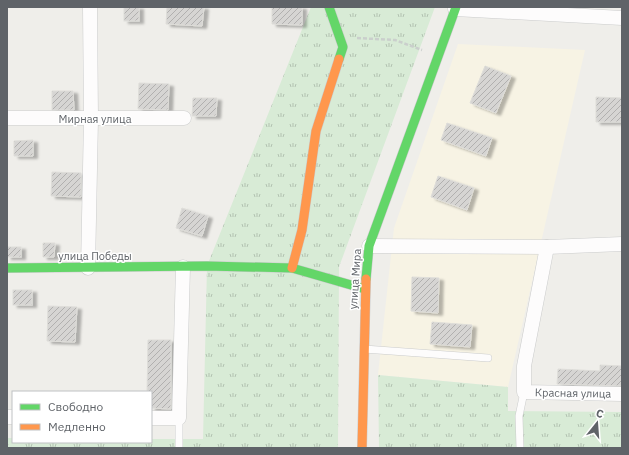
<svg xmlns="http://www.w3.org/2000/svg" width="629" height="455" viewBox="0 0 629 455" font-family="'IBM Plex Sans',sans-serif">
	<defs>
		<pattern id="grass-tufts" width="24" height="20" patternUnits="userSpaceOnUse"><rect width="24" height="20" fill="#d8ebd6"/><path d="M3 7l-1-3M5 7V3M7 7l1-3M15 17l-1-3M17 17v-4M19 17l1-3" fill="none" stroke="#b2c2b1"/></pattern>
		<pattern id="building-hatch" width="6" height="6" patternUnits="userSpaceOnUse"><rect width="6" height="6" fill="#d6d5d3"/><path d="M-1 1l2-2M0 6l6-6M5 7l2-2" fill="none" stroke="#b1b0af"/></pattern>
		<filter id="shadow"><feDropShadow dx="4.5" dy="2.5" stdDeviation="1" flood-color="#0004"/></filter>
	</defs>
	<rect width="100%" height="100%" fill="#efeeea"/>
	<path fill="#f7f3e4" d="M458 44 585 50 508 387 378 375 394 228Z"/>
	<g fill="url(#grass-tufts)">
		<path d="M311 7H435L339 267 338 448H7V438H13V442H151V439H203L207 266Z"/>
		<path d="M378 375 508 387V411L622 412V448H379Z"/>
	</g>
	<g fill="url(#building-hatch)" stroke="#deddd9" filter="url(#shadow)">
		<rect x="124" y="7" width="15" height="14"/>
		<path d="M167 7H204L202 26 166 24Z"/>
		<path d="M272 7H302V25L272 24Z"/>
		<path d="M485 66 511 76 496 113 470 103Z"/>
		<path d="M139 83 169 84 168 110 138 109Z"/>
		<path d="M52 91H73L74 110H52Z"/>
		<path d="M596 97 622 98V122H596Z"/>
		<path d="M193 98H217L216 116H192Z"/>
		<path d="M447 123 492 138 486 156 441 140Z"/>
		<path d="M33 140V156H14V141Z"/>
		<path d="M52 172 81 173V197L51 196Z"/>
		<path d="M438 176 474 188 467 210 431 197Z"/>
		<path d="M182 208 208 216 202 236 176 228Z"/>
		<path d="M43 243H55L54 257H43Z"/>
		<rect x="7" y="247" width="14" height="10"/>
		<path d="M412 277 439 278 438 313 411 311Z"/>
		<rect x="13" y="290" width="19" height="15"/>
		<path d="M48 306 77 307 75 342 47 341Z"/>
		<path d="M432 322 472 325 470 347 430 344Z"/>
		<path d="M148 340H171V409L151 408V392H147Z"/>
		<path d="M600 365 622 366V386L557 384 558 369 600 371Z"/>
	</g>
	<g fill="none" stroke-linecap="round" stroke-linejoin="round">
		<defs>
			<g id="lane">
				<path d="M364 349 488 358"/>
				<path d="M179 448V418"/>
				<path d="M520 448 519 416 524 392"/>
			</g>
			<g id="street">
				<path d="M455 9 622 18"/>
				<path d="M7 118H184"/>
				<path d="M369 246 547 247 622 244"/>
				<path d="M547 247 524 366V392L622 394"/>
				<path d="M88 268 91 119 90 7"/>
				<path d="M7 417H13"/>
				<path d="M151 418H179L183 267"/>
			</g>
			<g id="fast">
				<path d="M329 7 343 47 339 59"/>
				<path d="M7 268 207 266 292 268 365 289"/>
				<path d="M366 279 369 246 456 7"/>
			</g>
			<g id="slow">
				<path d="M292 268 302 230 316 131 339 59"/>
				<path d="M362 448 366 279"/>
			</g>
		</defs>
		<use href="#lane" stroke="#cbcccc" stroke-width="8"/>
		<use href="#street" stroke="#cbcccc" stroke-width="15"/>
		<use href="#fast" stroke="#cacacb" stroke-width="10"/>
		<use href="#slow" stroke="#cacacb" stroke-width="10"/>
		<path stroke="#cacfcc" stroke-width="2.5" stroke-dasharray="4 2" stroke-linecap="butt" d="M357 38 395 40 422 50"/>
		<use href="#lane" stroke="#fdfcfc" stroke-width="7"/>
		<use href="#street" stroke="#fdfcfc" stroke-width="14"/>
		<use href="#fast" stroke="#63d668" stroke-width="9"/>
		<use href="#slow" stroke="#ff974d" stroke-width="9"/>
	</g>
	<g text-anchor="middle" stroke-width="3" stroke-linejoin="round" paint-order="stroke">
		<g font-size="11" fill="#5f6368" stroke="#fff">
			<text x="95" y="123">Мирная улица</text>
			<text x="95" y="260">улица Победы</text>
			<text transform="translate(355 279) rotate(-86)" y="4">улица Мира</text>
			<text transform="translate(573 393) rotate(1)" y="4">Красная улица</text>
		</g>
	</g>
	<rect width="629" height="455" fill="none" stroke="#5f6368" stroke-width="16"/>
	<rect x="12" y="391" width="140" height="52" fill="#ffffff" stroke="#bfc1c3"/>
	<rect x="20" y="404" width="20" height="6" fill="#63d668" stroke="#bfc1c3"/>
	<text x="48" y="411" font-size="12" fill="#5f6368">Свободно</text>
	<rect x="20" y="424" width="20" height="6" fill="#ff974d" stroke="#bfc1c3"/>
	<text x="48" y="431" font-size="12" fill="#5f6368">Медленно</text>
	<g transform="translate(597 423) rotate(17)" stroke="#ffffff" stroke-width="3" paint-order="stroke">
	<path d="M0-3L7 15L0 10L-7 15Z" fill="#5f6368"/>
	<text y="-6" font-size="11" font-weight="bold" text-anchor="middle" fill="#5f6368">С</text>
	</g>
</svg>
